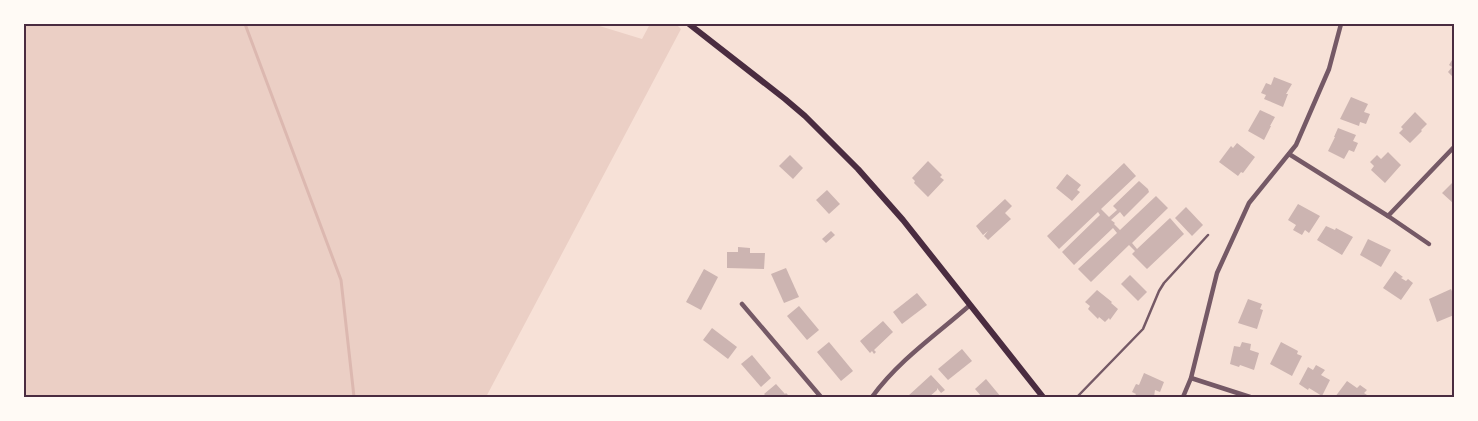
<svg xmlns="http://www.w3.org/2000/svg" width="1478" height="421" viewBox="0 0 1478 421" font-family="Helvetica,sans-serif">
	<rect width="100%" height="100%" fill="#f7e1d7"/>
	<path fill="#ebcfc5" d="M24 24H593L642 39 650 24H676L681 29 486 397H24Z"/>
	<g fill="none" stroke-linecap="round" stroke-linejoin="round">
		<path stroke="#dcb8b0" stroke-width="3" d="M245 24 341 280 354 397"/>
	</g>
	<g fill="#ccb4b1">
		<path d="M1452 60H1454V78L1448 72 1452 67 1449 65Z"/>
		<path d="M1274 77 1292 84 1286 94H1288L1283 107 1264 99 1266 95 1261 93 1266 83 1271 85Z"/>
		<path d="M1351 97 1368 104 1364 112 1370 114 1366 124 1360 122 1359 126 1340 119Z"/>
		<path d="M1260 110 1275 117 1270 126H1271L1264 140 1248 131Z"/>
		<path d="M1415 112 1427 124 1421 130 1422 131 1410 143 1399 133 1403 129 1401 127Z"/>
		<path d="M1338 128 1356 135 1353 141 1358 143 1354 152 1349 150 1344 159 1328 151 1335 137H1334Z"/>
		<path d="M1237 143 1255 157 1243 173 1241 172 1238 176 1219 162 1231 146 1233 148Z"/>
		<path d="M1388 152 1401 165 1385 183 1371 170 1374 166 1370 162 1377 155 1381 159Z"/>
		<path d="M790 155 803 168 793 179 779 166Z"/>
		<path d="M928 161 942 175 940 177 944 180 928 197 914 183 915 181 912 178Z"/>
		<path d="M1124 163 1136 176 1101 209 1109 217 1117 210 1113 206 1139 181 1148 189 1149 192 1124 217 1120 212 1111 220 1115 223 1114 224 1120 230 1156 196 1168 208 1132 243 1137 249 1170 218 1184 234 1147 269 1132 254 1135 251 1129 245 1091 282 1078 269 1117 233 1113 228 1074 265 1062 252 1100 215 1098 212 1059 249 1047 236Z"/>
		<path d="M1067 174 1081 185 1077 190 1080 192 1072 201 1056 188Z"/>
		<path d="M1454 181V207L1452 205 1453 203 1442 193Z"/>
		<path d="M827 190 840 204 829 214 816 200Z"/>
		<path d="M1005 199 1012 206 1005 213 1011 219 988 240 984 236 988 231 983 235 976 226Z"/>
		<path d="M1298 204 1320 216 1309 233 1305 230 1302 235 1293 230 1296 225 1288 220Z"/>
		<path d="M1186 207 1203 225 1192 236 1175 218Z"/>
		<path d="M1326 226 1335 230 1336 228 1353 237 1342 255 1317 240Z"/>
		<path d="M831 231 835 235 826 243 822 239Z"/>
		<path d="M1368 239 1391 250 1381 267 1360 255Z"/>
		<path d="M738 247 750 248V253H765L764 269 727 268V252H738Z"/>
		<path d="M786 268 799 297 784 303 771 274Z"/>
		<path d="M704 269 718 277 701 310 686 302Z"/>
		<path d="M1395 271 1403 277 1401 278 1406 281 1408 279 1413 283 1401 300 1383 288Z"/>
		<path d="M1130 275 1147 292 1138 301 1121 284Z"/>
		<path d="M1451 289 1454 296V315L1437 322 1429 299Z"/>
		<path d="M1097 290 1112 302 1111 303 1118 309 1110 320 1109 318 1105 322 1099 317 1098 319 1088 309 1090 306 1085 302Z"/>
		<path d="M917 293 927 305 902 324 893 312Z"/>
		<path d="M1248 299 1262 304 1260 309 1263 310 1257 329 1238 323Z"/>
		<path d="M799 306 819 330 807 340 787 316Z"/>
		<path d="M883 321 893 332 874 350 876 352 874 354 872 351 870 353 860 341Z"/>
		<path d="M712 328 737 347 728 359 703 340Z"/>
		<path d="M829 342 853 371 841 381 817 352Z"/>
		<path d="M1242 342 1251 344 1250 350 1259 353 1254 370 1240 365 1239 367 1230 364 1234 346 1240 347Z"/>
		<path d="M1281 342 1298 351 1297 354 1302 356 1292 376 1270 364Z"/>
		<path d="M962 349 972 361 948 380 938 369Z"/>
		<path d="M752 355 771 378 761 387 741 364Z"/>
		<path d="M1316 365 1325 370 1321 375 1330 380 1322 396 1309 388 1308 390 1299 384 1308 367 1313 370Z"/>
		<path d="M1144 373 1164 382 1160 392 1155 390 1154 397H1134L1136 394 1132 392 1136 384 1139 385Z"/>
		<path d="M931 375 945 390 941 393 937 388V390L929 397H910L908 396Z"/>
		<path d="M986 379 1001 397H982L975 389Z"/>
		<path d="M1347 381 1357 388 1360 385 1367 390 1364 393 1370 397H1335Z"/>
		<path d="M776 384 785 394 786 393 790 397H767L764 394Z"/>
	</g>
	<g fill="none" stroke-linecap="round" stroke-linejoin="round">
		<path stroke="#755966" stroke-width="2.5" d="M1077 397 1143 329 1159 291 1164 283 1208 235"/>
		<g stroke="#755966" stroke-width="4.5">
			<path d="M1289 154 1388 216 1429 244"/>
			<path d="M1388 216 1454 147"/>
			<path d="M742 304 821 397"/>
			<path d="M1191 378 1250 397"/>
			<path d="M872 397C899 360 936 335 970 305"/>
			<path d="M1183 397 1191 378 1217 273 1249 203 1296 145 1329 69 1341 24"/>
		</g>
		<path stroke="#4a2c40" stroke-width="6" d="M689 24 785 99 805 116 858 169 903 220 1043 397"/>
	</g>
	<rect width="1478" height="421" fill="none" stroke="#fffaf5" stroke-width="50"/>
	<rect x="25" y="25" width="1428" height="371" fill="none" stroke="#4a2c40" stroke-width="2"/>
</svg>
